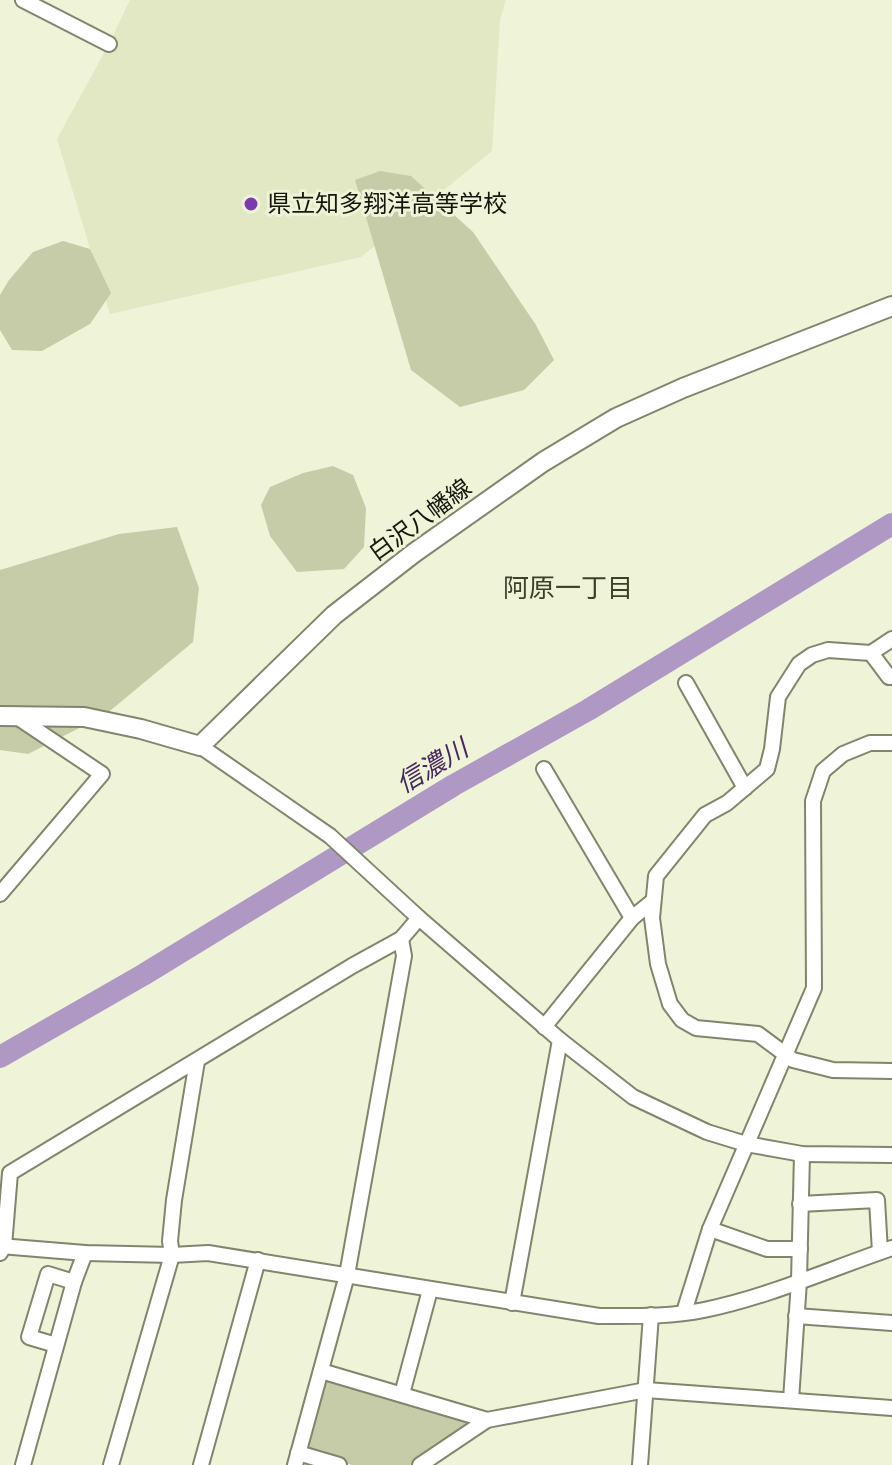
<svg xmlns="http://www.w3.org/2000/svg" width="892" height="1465" viewBox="0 0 892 1465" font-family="Lora,'Noto Sans JP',serif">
	<rect width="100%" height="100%" fill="#eff3d8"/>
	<path fill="#e2e7c4" d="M130 0H506L500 20 492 151 361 257 110 314 57 139 109 44Z"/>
	<g fill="#c7cca8">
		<path d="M380 171 411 176 473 232 536 325 554 360 524 390 460 407 411 370 355 180Z"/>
		<path d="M63 241 90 249 111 293 90 324 42 351 12 350 0 330V295L9 280 33 252Z"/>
		<path d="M333 466 353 475 366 508 364 547 344 569 297 572 270 536 261 505 270 487 303 473Z"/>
		<path d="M177 527 199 588 193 642 105 715 28 754 0 750V570L119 534Z"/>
		<path d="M328 1380 467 1419 468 1423 410 1465H352L309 1453 304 1448 324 1383Z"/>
	</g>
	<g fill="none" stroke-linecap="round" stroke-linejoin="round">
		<path stroke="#af98c4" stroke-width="22" d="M0 1057 143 975 454 785 588 710 892 524"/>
		<defs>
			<g id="minor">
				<path d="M23 0 109 44"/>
				<path d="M892 639 871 653 828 650 812 655 799 664 778 697 772 749 767 769 727 803 705 815 656 876 652 918 658 964 670 1004 682 1020 696 1028 758 1034 793 1060 833 1070 892 1071"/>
				<path d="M871 653 889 677H892"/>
				<path d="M686 683 745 788"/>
				<path d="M200 746 330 836 419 918 560 1040 633 1097 707 1132 746 1144 802 1154 892 1155"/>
				<path d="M544 769 632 918"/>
				<path d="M0 894 102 774 14 715"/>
				<path d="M544 1027 632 918 653 901"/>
				<path d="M800 1204 877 1200 880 1252"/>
				<path d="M710 1229 767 1249H800"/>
				<path d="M0 1246 85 1253 172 1255 208 1253 599 1316C634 1316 670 1317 704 1310 768 1297 830 1269 892 1248"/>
				<path d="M0 1253 4 1246 10 1173 352 966 401 939 419 918"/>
				<path d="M512 1303 560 1040"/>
				<path d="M684 1312 710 1229 814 988 813 801 823 771 843 754 870 743H892"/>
				<path d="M796 1316 892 1323"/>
				<path d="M56 1345 29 1337 48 1274 74 1282"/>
				<path d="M321 1371 487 1420"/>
				<path d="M402 1394 430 1290"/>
				<path d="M791 1400 799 1281 802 1154"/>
				<path d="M298 1453 339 1465"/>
				<path d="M23 1465 74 1282 85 1253"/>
				<path d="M111 1465 172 1255 170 1241 174 1200 197 1061"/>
				<path d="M201 1465 258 1260"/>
				<path d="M295 1465 347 1275 404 956 401 939"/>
				<path d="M420 1465 487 1420 646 1390 892 1408"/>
				<path d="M640 1465 651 1315"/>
			</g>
			<path id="major" d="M0 716 84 717 141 729 200 746 334 615 414 553 543 462 616 418 683 388 892 306"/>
		</defs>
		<use href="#minor" stroke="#81856d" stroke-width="18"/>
		<use href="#major" stroke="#81856d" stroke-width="22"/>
		<use href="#minor" stroke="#fff" stroke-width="14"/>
		<use href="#major" stroke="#fff" stroke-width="18"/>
	</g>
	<circle fill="#7e3aad" stroke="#eff3d8" stroke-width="3" cx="251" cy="204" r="8"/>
	<g text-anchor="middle" stroke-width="6" stroke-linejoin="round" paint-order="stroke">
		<g font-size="24" fill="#15160d" stroke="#eff3d8" text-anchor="start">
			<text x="267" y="212">県立知多翔洋高等学校</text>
		</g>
		<g font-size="24" fill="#15160d" stroke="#eff3d8">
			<text transform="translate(420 520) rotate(-36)" y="8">白沢八幡線</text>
		</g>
		<g font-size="26" fill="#3d3f2a" stroke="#eff3d8">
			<text x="568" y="597">阿原一丁目</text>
		</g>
		<g font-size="26" font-style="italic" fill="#47285e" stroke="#eff3d8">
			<text transform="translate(432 766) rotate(-31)" y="9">信濃川</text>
		</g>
	</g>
</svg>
